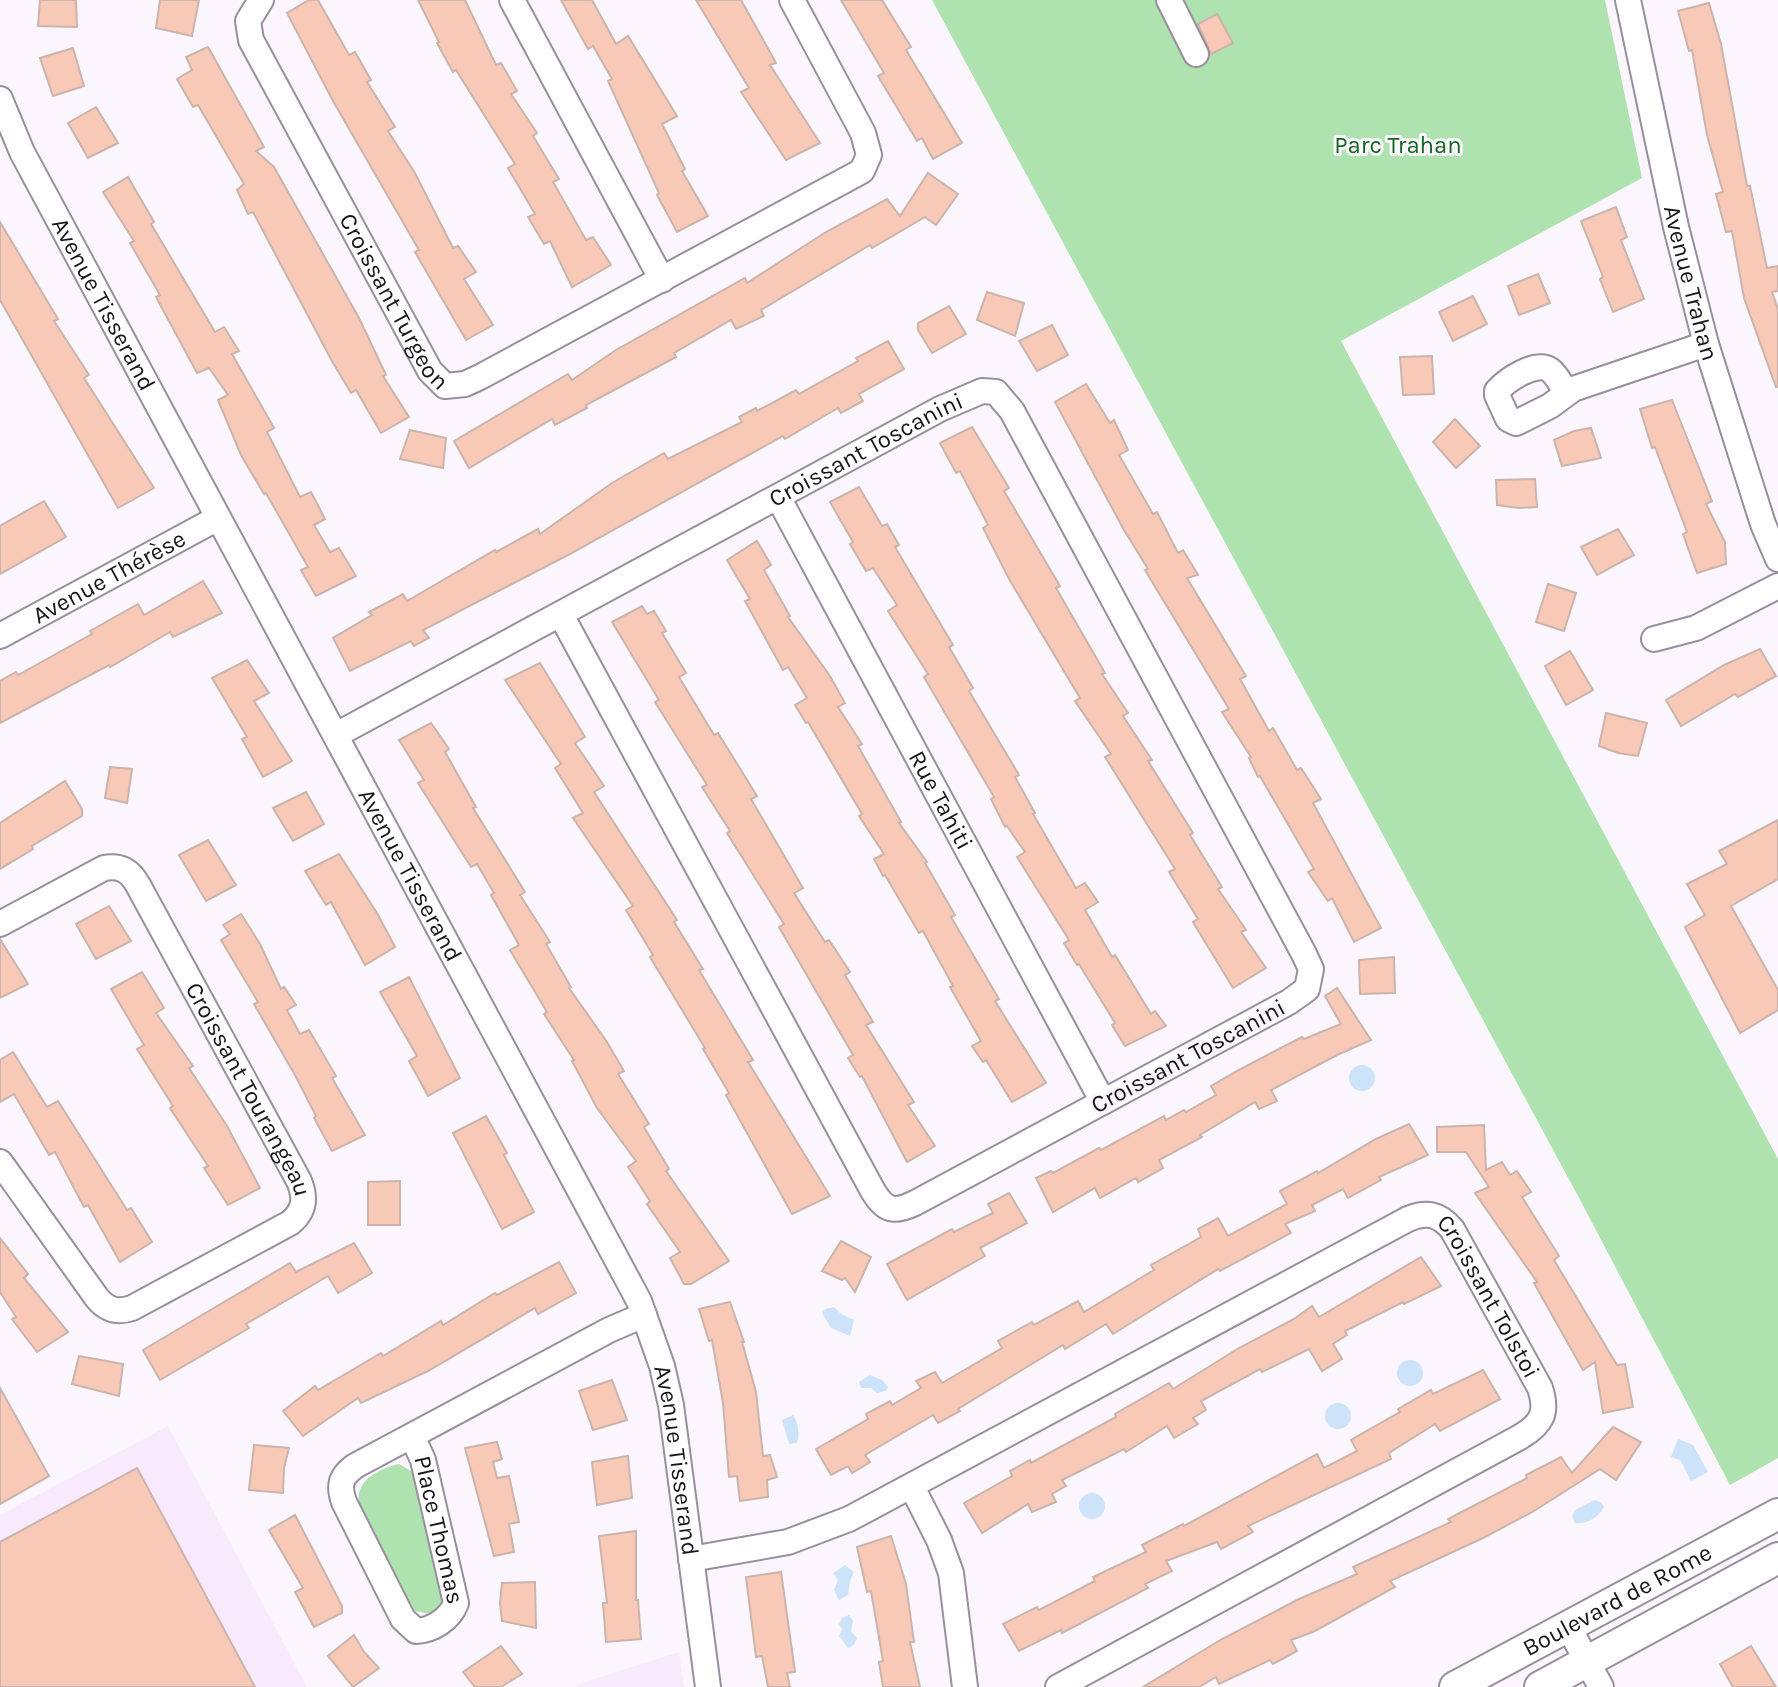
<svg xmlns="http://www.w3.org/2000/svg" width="1778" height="1687" viewBox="0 0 1778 1687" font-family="Karla,sans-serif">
	<rect width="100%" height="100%" fill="#fbf6fd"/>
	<g fill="#f9e9fd">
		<path d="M168 1426 307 1687H0V1515Z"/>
		<path d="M679 1652 684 1687H575L581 1683Z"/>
	</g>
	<g fill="#aee2af">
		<path d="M932 0H1605L1642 178 1341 341 1778 1159V1458L1730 1485 1578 1196Z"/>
		<path d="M399 1464 413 1472 416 1480 443 1598 437 1610 430 1614 415 1611 409 1603 359 1502C355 1480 381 1468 399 1464Z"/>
	</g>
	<g fill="#cce3fa">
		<circle cx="1362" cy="1078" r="13"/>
		<path d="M834 1307 840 1313 854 1320 850 1336 831 1328 822 1313 825 1309Z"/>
		<circle cx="1410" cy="1373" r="13"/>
		<path d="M870 1375 882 1380 888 1387 886 1391 877 1393 871 1388H861L859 1382Z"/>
		<circle cx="1338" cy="1416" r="13"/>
		<path d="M793 1415C798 1421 800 1436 797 1443L789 1444 782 1420Z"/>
		<path d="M1678 1439 1693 1445 1708 1472 1691 1481 1680 1460 1671 1457Z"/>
		<circle cx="1092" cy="1506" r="13"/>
		<path d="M1594 1500 1601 1502 1604 1507C1599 1517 1586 1525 1575 1523L1572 1516 1575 1510Z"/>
		<path d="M845 1565 854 1572 850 1581 848 1595 839 1600 834 1590 838 1580 833 1573Z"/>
		<path d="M849 1615 853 1621 851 1631 857 1638 854 1645 848 1648 839 1636 842 1630 839 1624 842 1618Z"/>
	</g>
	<g fill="#f9c9b7" stroke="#cab4ac" stroke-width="2">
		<path d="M40 0H76L77 27 38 26Z"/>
		<path d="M160 0H199L192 36 156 28Z"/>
		<path d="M309 0H318L349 55 355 52 371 80 367 82 395 127 388 131 415 173 453 248 458 246 476 272 464 279 493 325 466 340 415 252 419 250 333 101 287 13Z"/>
		<path d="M418 0H465L496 65 501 63 517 91 511 94 537 133 533 136 559 179 553 182 586 240 593 237 611 265 572 287 550 241 544 244 528 217 535 214 508 168 515 164 456 70 453 72 437 43 439 42Z"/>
		<path d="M561 0H592L616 44 628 36 677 116 662 124 685 169 682 171 708 216 677 232 657 195 659 193 608 81 612 79 593 46 588 49Z"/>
		<path d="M696 0H741L776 63 770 65 820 143 786 160 741 92 749 88Z"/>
		<path d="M841 0H882L911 47 906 50 962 143 933 159 922 138 917 141 878 76 884 73Z"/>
		<path d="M1709 3 1721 44 1747 186H1750L1767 268 1778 266V291L1772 292 1778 309V387H1776L1744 298 1732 231 1726 232 1716 194 1723 192 1707 135 1692 50 1689 51 1678 11Z"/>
		<path d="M1217 14 1233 43 1211 54 1198 24Z"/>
		<path d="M208 47 264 147 256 151 274 167 359 318 386 375 383 376 409 417 381 433 356 390 351 393 333 363 253 212 248 214 237 190 244 184 198 105 193 107 177 79 192 70 186 57Z"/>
		<path d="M73 48 84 86 53 96 40 58Z"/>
		<path d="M96 107 118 143 88 158 68 123Z"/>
		<path d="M928 173 958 194 936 225 925 217 872 248 870 245 761 310 764 316 736 329 731 320 674 353 676 357 586 405 587 408 555 425 552 419 469 468 454 441 568 374 572 380 616 350 745 278 747 283 826 232 887 199 900 216Z"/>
		<path d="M128 177 154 222 151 224 215 332 224 327 239 351 232 354 274 428 267 432 300 497 311 492 325 519 314 525 330 552 339 548 356 576 316 596 301 570 308 567 266 493 264 494 241 455 218 400 228 395 209 368 197 373 156 297 160 295 130 243 134 241 103 192Z"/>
		<path d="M1616 207 1627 237 1621 240 1644 299 1613 312 1600 279 1603 277 1581 221Z"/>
		<path d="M0 222 58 319 54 321 89 375 84 378 154 488 118 508 0 300Z"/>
		<path d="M1538 274 1550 303 1519 315 1508 286Z"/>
		<path d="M987 292 1024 303 1015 336 977 320Z"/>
		<path d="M1473 296 1487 324 1453 341 1439 312Z"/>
		<path d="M949 306 966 334 932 353 918 330V323Z"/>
		<path d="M1052 325 1068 355 1037 371 1019 341Z"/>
		<path d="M888 341 904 369 859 394 863 401 841 413 838 408 785 439 783 436 568 555 423 630 429 638 414 646 411 641 350 671 333 638 372 615 369 612 403 594 407 601 495 550 496 552 538 529 540 534 612 483 664 453 668 459 742 422 739 417 756 408 757 411 796 390 799 394 858 361 856 358Z"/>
		<path d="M1432 356 1434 394 1403 395 1400 357Z"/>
		<path d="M1086 384 1110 423 1114 420 1128 450 1119 455 1153 514 1157 512 1178 553 1183 550 1198 575 1187 578 1246 676 1240 679 1269 731 1273 728 1297 770 1301 768 1321 799 1313 803 1381 928 1354 942 1332 898 1328 901 1308 872 1314 869 1260 776 1258 777 1249 758 1251 757 1222 712 1229 709 1145 570 1148 569 1124 530 1055 402Z"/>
		<path d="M1672 400 1712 501 1706 504 1725 542 1726 564 1697 573 1683 534 1687 532 1655 447 1652 448 1640 409Z"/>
		<path d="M1455 419 1480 446 1456 468 1433 442Z"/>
		<path d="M972 427 1009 488 1004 491 1060 586 1056 588 1105 673 1102 674 1128 713 1123 716 1152 760 1148 761 1193 833 1190 835 1222 887 1218 889 1246 930 1241 932 1266 968 1233 988 1193 922 1198 919 1169 872 1175 869 1105 757 1111 754 1075 701 1080 698 1009 579 983 528 988 525 960 471 956 473 940 443Z"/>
		<path d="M1591 428 1601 458 1562 466 1554 440 1574 431Z"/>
		<path d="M410 430 446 438 443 468 400 459Z"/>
		<path d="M1535 479 1537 507 1519 508 1497 505 1496 480Z"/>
		<path d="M859 487 882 526 887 524 899 545 895 547 953 645 949 647 973 688 969 691 1019 775 1015 777 1035 813 1033 814 1076 888 1085 883 1098 902 1085 910 1112 957 1115 955 1151 1014 1155 1011 1166 1026 1125 1046 1112 1025 1115 1023 1079 964 1077 965 1064 943 1069 940 1017 857 1025 852 1007 826 1005 827 991 799 994 797 924 677 928 674 888 611 897 605 873 568 866 571 850 544 853 542 830 502Z"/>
		<path d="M44 501 66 537 0 574V526Z"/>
		<path d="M1618 529 1634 555 1597 575 1581 547Z"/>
		<path d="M757 541 771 565 764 570 790 616 788 617 830 676 845 703 838 707 862 744 858 746 901 822 899 823 927 862 925 863 955 915 951 917 999 999 995 1001 1046 1083 1012 1102 986 1060 983 1062 972 1046 981 1041 950 987 953 986 923 931 919 933 885 875 883 876 874 859 884 854 859 816 862 814 808 722 806 723 795 705 807 698 788 667 783 670 745 601 750 599 727 560Z"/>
		<path d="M203 581 222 613 173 637 170 632 110 667 109 665 0 723V681L16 672 18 675 92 634 90 631 138 604 144 615Z"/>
		<path d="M1548 584 1576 593 1564 631 1536 622Z"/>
		<path d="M642 606 647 614 654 611 666 631 662 633 686 673 679 677 714 735 718 733 757 796 751 799 803 888 794 893 825 942 829 940 850 972 845 975 873 1022 866 1025 914 1102 908 1105 935 1146 907 1162 862 1076 860 1077 848 1058 853 1055 779 927 784 924 727 833 730 831 702 787 707 785 655 702 659 700 612 622Z"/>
		<path d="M1760 649 1776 676 1738 697 1735 694 1681 726 1666 700 1724 665Z"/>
		<path d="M1570 651 1593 690 1566 705 1545 666Z"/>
		<path d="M247 660 269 693 254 701 292 761 263 777 242 739 247 737 212 678Z"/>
		<path d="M540 663 585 737 575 743 604 786 594 792 677 920 674 922 703 969 699 970 753 1060 748 1062 830 1196 792 1214 726 1095 729 1093 703 1049 705 1048 650 957 653 955 626 910 633 906 573 818 583 813 555 768 561 764 505 680Z"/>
		<path d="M1606 713 1647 723 1638 756 1618 753 1599 746Z"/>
		<path d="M431 723 449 749 445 752 476 807 473 808 525 892 520 895 550 942 546 944 571 987 569 988 607 1042 624 1071 618 1074 649 1124 644 1127 669 1169 666 1171 729 1261 691 1284H684L670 1258 680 1252 647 1204 650 1201 628 1167 636 1161 597 1108 572 1061 574 1060 544 1014 547 1012 510 950 519 945 491 895 494 893 477 864 471 867 418 783 424 780 399 740Z"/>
		<path d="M110 767 132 769 127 803 105 798Z"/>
		<path d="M65 781 82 809V816L32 846 33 849 0 869V823Z"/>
		<path d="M306 792 324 824 293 841 273 808Z"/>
		<path d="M1778 820V879L1731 906 1778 990V1010L1740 1033 1685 927 1705 915 1687 884 1727 864 1719 851Z"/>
		<path d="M208 840 236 885 206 901 179 855Z"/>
		<path d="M339 854 377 913 395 947 365 965 331 902 326 905 305 871Z"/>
		<path d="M109 906 131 941 96 959 76 924Z"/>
		<path d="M241 914 260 944 281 989 284 987 296 1005 287 1010 300 1034 309 1030 336 1076 332 1078 365 1135 332 1151 314 1118 316 1116 295 1075 254 1004 258 1002 221 940 230 934 223 925Z"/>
		<path d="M0 939 28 984 0 998Z"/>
		<path d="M1394 957 1395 993 1360 994 1359 960Z"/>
		<path d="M142 972 164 1008 156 1013 193 1066 189 1068 227 1126 260 1188 228 1205 204 1168 208 1166 170 1108 173 1106 137 1049 144 1045 111 989Z"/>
		<path d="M409 977 460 1078 428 1096 409 1061 417 1056 380 992Z"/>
		<path d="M1337 988 1371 1040 1337 1055 1271 1090 1277 1101 1259 1109 1255 1102 1200 1135 1202 1137 1159 1160 1163 1168 1138 1182 1136 1178 1100 1198 1095 1188 1053 1212 1036 1178 1051 1171 1053 1173 1099 1148 1101 1150 1164 1116 1166 1120 1184 1110 1186 1112 1216 1095 1211 1086 1237 1071 1302 1037 1304 1039 1341 1024 1325 996Z"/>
		<path d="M13 1052 47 1107 58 1101 127 1210 131 1208 152 1242 120 1262 88 1205 84 1207 55 1152 49 1155 14 1094 0 1102V1060Z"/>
		<path d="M486 1116 507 1153 504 1155 534 1212 502 1229 453 1133Z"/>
		<path d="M1409 1124 1428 1155 1379 1177 1381 1180 1348 1198 1343 1189 1312 1205 1315 1211 1285 1224 1291 1233 1220 1271 1218 1269 1113 1334 1106 1324 1065 1349 1063 1345 958 1409 960 1411 938 1423 933 1415 865 1455 870 1462 852 1473 848 1466 831 1475 816 1449 868 1419 866 1414 890 1401 892 1405 921 1388 916 1381 935 1372 942 1383 1002 1348 998 1341 1032 1322 1034 1325 1078 1301 1084 1312 1154 1270 1151 1265 1201 1237 1198 1229 1218 1218 1228 1236 1287 1204 1280 1191 1317 1171 1318 1173 1376 1139Z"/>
		<path d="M1484 1125 1486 1170 1502 1162 1510 1175 1517 1171 1531 1192 1522 1197 1559 1256 1554 1260 1617 1365 1625 1364 1633 1407 1603 1413 1595 1362 1583 1370 1534 1283 1537 1282 1475 1193 1489 1187 1466 1152H1437V1127Z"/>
		<path d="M400 1181V1225H368V1182Z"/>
		<path d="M1009 1193 1027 1223 980 1248 985 1256 907 1300 887 1264 952 1229 954 1232 993 1213 988 1204Z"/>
		<path d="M0 1238 28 1274 24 1278 68 1332 37 1352 12 1319 16 1317 0 1292Z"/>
		<path d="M841 1241 871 1257 855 1292 845 1278 842 1280 822 1271Z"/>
		<path d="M354 1243 372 1273 338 1293 328 1276 246 1324 249 1328 160 1380 143 1350 290 1263 296 1272Z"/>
		<path d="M1421 1257 1441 1286 1404 1304 1403 1302 1345 1331 1347 1335 1333 1344 1342 1359 1322 1371 1309 1349 1262 1372 1260 1369 1201 1401 1206 1410 1193 1418 1198 1424 1174 1438 1167 1426 1126 1452 1124 1449 1062 1480 1066 1486 1052 1494 1056 1502 1032 1512 1028 1504 982 1533 964 1503 1012 1476 1010 1471 1030 1460 1031 1463 1116 1417 1115 1414 1169 1383 1173 1389 1239 1348 1294 1319 1312 1306 1319 1317Z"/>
		<path d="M559 1262 576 1293 558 1303 538 1314 535 1308 428 1371 361 1403 358 1398 303 1436 283 1411 315 1386 318 1390 381 1353 383 1356 441 1321 443 1325 495 1293 497 1295Z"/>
		<path d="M730 1302 744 1342H742L756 1392 763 1456 770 1455 777 1477 767 1480 768 1497 740 1501 737 1476 729 1477 723 1403 712 1340 709 1341 699 1309Z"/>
		<path d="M79 1356 123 1364 119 1396 72 1384Z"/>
		<path d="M1483 1370 1500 1399 1440 1431 1435 1424 1389 1453 1391 1459 1248 1526 1253 1532 1221 1549 1217 1542 1166 1561 1172 1571 1145 1584 1148 1588 1062 1633 1061 1630 1019 1651 1003 1624 1037 1607 1039 1610 1095 1581 1093 1577 1146 1552 1142 1545 1183 1524 1184 1526 1317 1454 1324 1468 1357 1451 1351 1440 1400 1412 1398 1409 1431 1390 1433 1394Z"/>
		<path d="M612 1380 627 1420 593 1430 579 1391Z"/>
		<path d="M0 1388 49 1476 0 1504Z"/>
		<path d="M1613 1427 1641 1442 1616 1480 1600 1469 1534 1511 1483 1538 1390 1581 1395 1587 1313 1632 1291 1640 1297 1651 1273 1664 1270 1660 1219 1684 1216 1677 1199 1687H1143L1222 1639 1299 1599 1357 1574 1353 1567 1451 1522 1448 1519 1527 1478 1526 1475 1561 1457 1572 1473Z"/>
		<path d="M497 1442 502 1459 493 1462 497 1478 509 1476 519 1522 509 1524 514 1552 494 1556 465 1448Z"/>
		<path d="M254 1445 289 1448 284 1468 283 1493 249 1490Z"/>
		<path d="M628 1456 632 1498 597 1505 592 1462Z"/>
		<path d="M137 1468 255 1687H0V1542Z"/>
		<path d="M295 1515 342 1606V1613L314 1627 295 1592 303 1588 269 1530Z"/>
		<path d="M636 1531V1600H638L641 1639 606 1642 603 1603H607L599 1536Z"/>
		<path d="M891 1536 906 1584 914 1642H910L920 1687H883L879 1662 883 1661 871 1591 867 1592 857 1547Z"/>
		<path d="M781 1572 795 1672 787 1673 790 1687H768L762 1656 756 1657 746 1577Z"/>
		<path d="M535 1582 536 1628 502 1621 500 1603 502 1583Z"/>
		<path d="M354 1635 364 1652 379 1668 353 1687 328 1656Z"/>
		<path d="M501 1646 522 1674 501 1687H475L463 1672Z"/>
		<path d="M1751 1646 1776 1687H1733L1720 1664Z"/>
	</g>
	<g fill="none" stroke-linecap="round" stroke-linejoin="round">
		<defs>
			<g id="minor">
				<path id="s1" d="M261 0 248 21 251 40 430 371 445 386 465 384 480 377 862 171 869 155 863 133 792 0"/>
				<path d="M512 0 662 280"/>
				<path d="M1169 0 1196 54"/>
				<path id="s2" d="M1628 0 1676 227 1706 344 1763 524 1778 559"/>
				<path id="s3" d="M0 99 22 152 639 1301 662 1366 671 1405 708 1687"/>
				<path d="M1566 392C1561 385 1557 375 1550 370 1536 360 1507 380 1497 391V395L1508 419 1516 423 1550 406 1573 389 1706 344"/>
				<path id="s4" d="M778 497 1103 1102"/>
				<path id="s5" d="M0 636 218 518"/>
				<path d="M1654 639 1696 628 1778 586"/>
				<path id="s6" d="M336 735 940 409 982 391 996 392 1012 411 1304 954 1311 969 1307 989 1289 1002 915 1203C894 1213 885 1211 873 1191L561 615"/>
				<path id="s7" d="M0 924 104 868C121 865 130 871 138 885L299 1181C306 1198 305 1211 290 1223L132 1308C117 1313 107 1310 97 1298L0 1162"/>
				<path id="s8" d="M412 1436 423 1460 456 1603C450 1619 433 1630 416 1631L403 1619 344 1502C338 1485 341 1476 355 1466L609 1330 644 1315"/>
				<path d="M912 1487 939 1540 951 1573 965 1687"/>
				<path id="s9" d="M691 1559 788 1542 849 1519 1408 1219C1427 1211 1439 1214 1452 1229L1540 1388C1548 1413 1542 1424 1520 1437L1058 1687"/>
				<path d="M1568 1626 1601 1687"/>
			</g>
			<g id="major">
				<path id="s10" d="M1455 1687 1778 1514"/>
				<path d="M1540 1687 1778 1558"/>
			</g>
		</defs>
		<use href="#minor" stroke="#9a8e9e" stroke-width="28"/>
		<use href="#major" stroke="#9a8e9e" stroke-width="34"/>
		<use href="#minor" stroke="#fff" stroke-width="24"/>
		<use href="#major" stroke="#fff" stroke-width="30"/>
	</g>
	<g text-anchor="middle" stroke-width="6" stroke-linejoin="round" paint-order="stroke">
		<g font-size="24" fill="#156821" stroke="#fbf6fd">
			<text x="1398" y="153">Parc Trahan</text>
		</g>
		<g font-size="24" fill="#19141a" stroke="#fbf6fd">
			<text dy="8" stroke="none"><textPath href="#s2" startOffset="290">Avenue Trahan</textPath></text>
			<text dy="8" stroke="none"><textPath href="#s1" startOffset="342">Croissant Turgeon</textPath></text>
			<text dy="8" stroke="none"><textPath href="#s3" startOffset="230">Avenue Tisserand</textPath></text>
			<text dy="8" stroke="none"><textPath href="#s6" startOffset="602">Croissant Toscanini</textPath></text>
			<text dy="8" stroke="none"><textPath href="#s5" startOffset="124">Avenue Thérèse</textPath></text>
			<text dy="8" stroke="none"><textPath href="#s4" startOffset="344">Rue Tahiti</textPath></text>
			<text dy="8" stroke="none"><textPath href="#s3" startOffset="878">Avenue Tisserand</textPath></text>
			<text transform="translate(1188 1056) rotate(-28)" y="8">Croissant Toscanini</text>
			<text dy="8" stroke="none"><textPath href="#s7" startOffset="392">Croissant Tourangeau</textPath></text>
			<text dy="8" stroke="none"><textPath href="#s9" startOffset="924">Croissant Tolstoi</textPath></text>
			<text dy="8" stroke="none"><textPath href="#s3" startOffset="1526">Avenue Tisserand</textPath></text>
			<text dy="8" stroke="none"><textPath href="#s8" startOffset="98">Place Thomas</textPath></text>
			<text dy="8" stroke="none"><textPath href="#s10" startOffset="184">Boulevard de Rome</textPath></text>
		</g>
	</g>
</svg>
